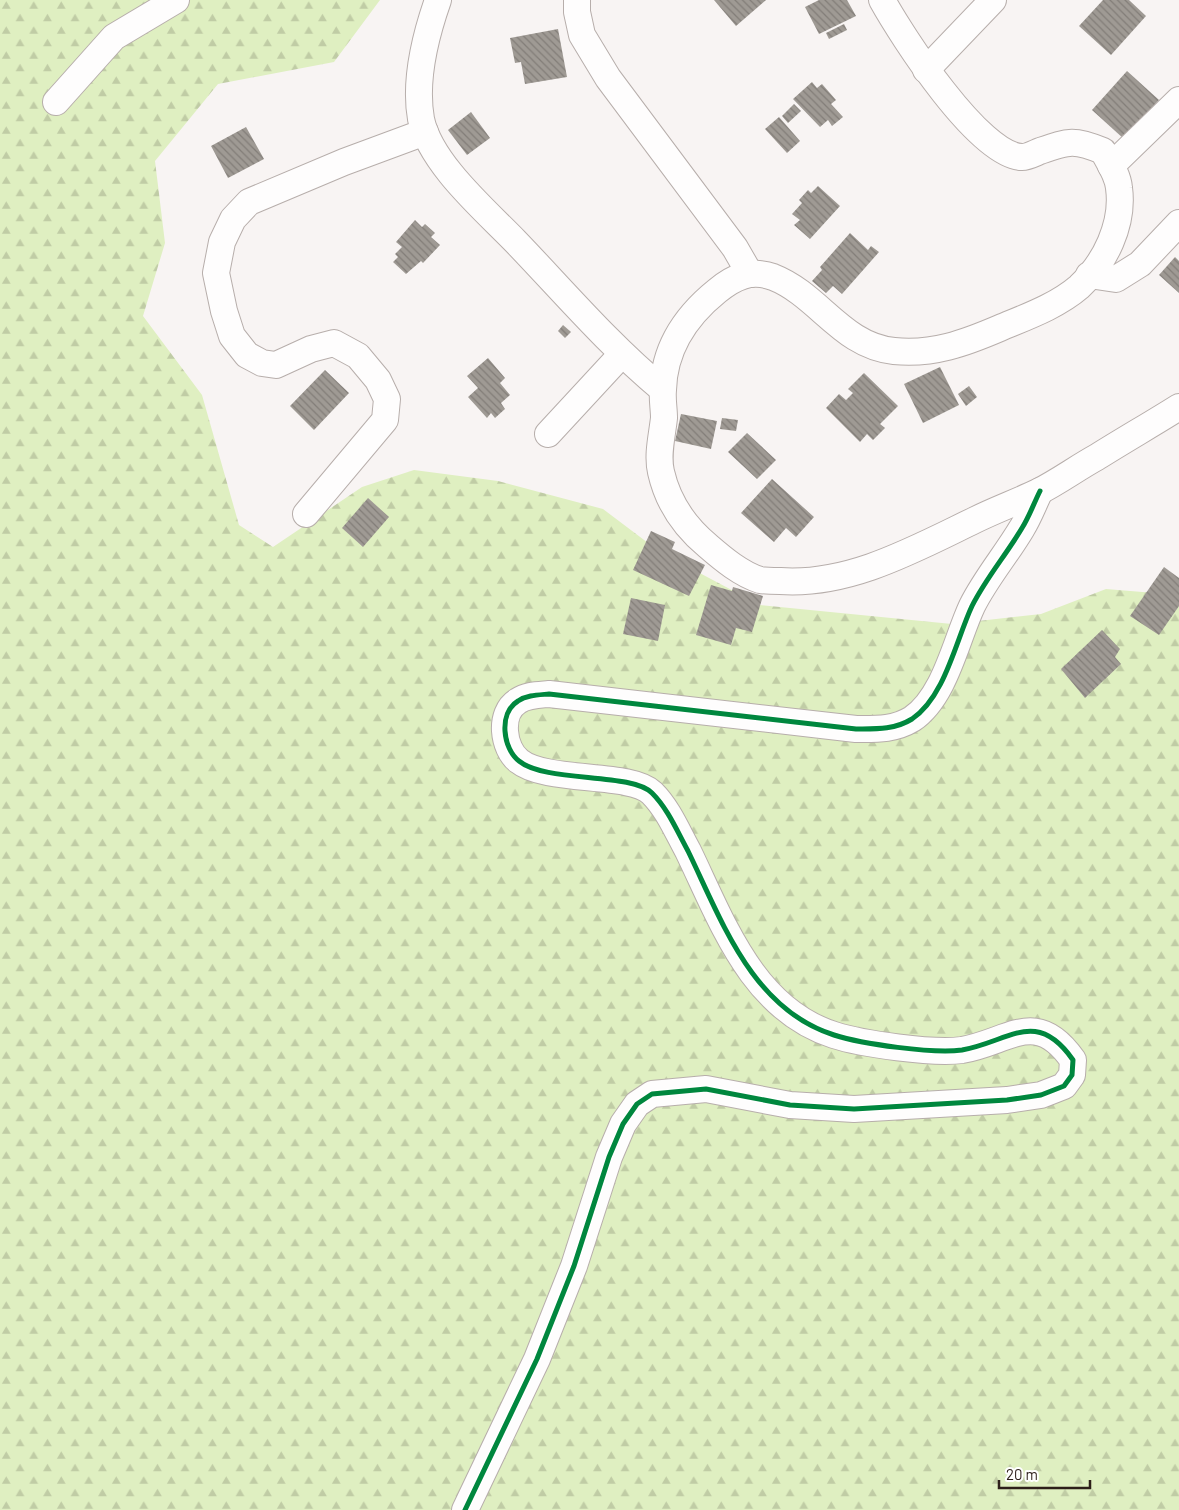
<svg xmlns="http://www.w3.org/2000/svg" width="1179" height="1510" viewBox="0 0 1179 1510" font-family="Barlow,sans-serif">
	<defs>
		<pattern id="forest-firs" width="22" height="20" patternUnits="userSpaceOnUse" patternTransform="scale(1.25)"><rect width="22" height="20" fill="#dfefc1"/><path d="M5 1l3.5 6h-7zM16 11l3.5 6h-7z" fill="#c0cca5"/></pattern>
		<pattern id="building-back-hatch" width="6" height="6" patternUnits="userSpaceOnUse" patternTransform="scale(1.25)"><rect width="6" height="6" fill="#9f9a94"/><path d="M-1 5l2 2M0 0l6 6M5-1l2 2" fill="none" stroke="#827d78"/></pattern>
	</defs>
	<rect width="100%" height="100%" fill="#f8f4f3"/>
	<path fill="url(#forest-firs)" d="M0 0H380L334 62 218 84 155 161 165 243 143 316 202 395 239 525 273 547 362 487 414 470 498 481 603 509 660 552 760 605 952 624 1041 614 1106 589 1179 595V1510H0Z"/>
	<g fill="url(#building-back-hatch)">
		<path d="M714 0H766L736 26Z"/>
		<path d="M819 0H847L856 16 819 34 805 7Z"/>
		<path d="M1103 0H1129L1146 16 1111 55 1079 26Z"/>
		<path d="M844 24 847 30 829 39 826 33Z"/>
		<path d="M558 29 567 77 525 84 521 62 515 63 510 38Z"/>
		<path d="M1127 71 1159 100 1124 139 1092 110Z"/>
		<path d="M812 82 817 88 822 84 836 100 831 104 843 117 832 126 828 120 820 127 793 99Z"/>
		<path d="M794 104 801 111 788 123 782 116Z"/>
		<path d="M471 112 490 138 467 155 448 130Z"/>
		<path d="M779 117 800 141 787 153 765 129Z"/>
		<path d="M246 127 264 159 228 178 211 146Z"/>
		<path d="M818 186 840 206 810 239 794 225 800 220 792 214 802 203 799 200 808 190 811 193Z"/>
		<path d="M415 220 422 227 425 224 435 233 431 237 440 245 423 263 421 261 406 274 393 262 398 257 395 254 402 247 396 242Z"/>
		<path d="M850 233 868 250 871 246 879 252 842 294 833 286 826 293 812 281 822 270 820 267Z"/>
		<path d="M1175 257 1179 261V293L1159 275Z"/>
		<path d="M563 325 571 332 565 338 558 331Z"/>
		<path d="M488 358 505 378 500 383 510 395 501 403 505 409 495 418 491 413 487 418 468 397 478 388 467 376Z"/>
		<path d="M940 367 959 405 923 423 904 384Z"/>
		<path d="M325 370 349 393 314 430 290 406Z"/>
		<path d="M864 373 898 406 880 424 885 428 873 440 867 434 860 442 826 408 839 394 846 400 853 393 848 389Z"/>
		<path d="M969 386 977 397 966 406 958 394Z"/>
		<path d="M681 414 717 421 711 449 675 441Z"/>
		<path d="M722 418 738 420 736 431 720 429Z"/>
		<path d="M747 433 776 460 757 479 728 452Z"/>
		<path d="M772 479 814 517 796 537 786 528 774 542 741 513Z"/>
		<path d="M368 498 389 517 363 547 342 528Z"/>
		<path d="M651 531 675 542 672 549 705 565 689 596 633 570Z"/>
		<path d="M1164 567 1179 578V606L1159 635 1130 616Z"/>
		<path d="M711 585 732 591 733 587 763 596 752 632 736 628 731 645 696 635Z"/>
		<path d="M631 598 665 605 658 641 623 634Z"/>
		<path d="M1102 630 1120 649 1115 657 1121 664 1085 698 1061 669Z"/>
	</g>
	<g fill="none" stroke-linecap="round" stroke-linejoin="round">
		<defs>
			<g id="street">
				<path d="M438 0C425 37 414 80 421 119 430 163 485 210 515 241 564 292 608 344 662 389"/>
				<path d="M577 0V12L582 35 608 78 735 248 750 274"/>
				<path d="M882 0C902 36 979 156 1022 157 1028 157 1035 153 1040 151 1069 141 1074 139 1103 151 1109 162 1118 175 1119 188 1124 224 1105 263 1079 287 1057 306 1026 317 1000 328 965 343 933 355 894 351 842 346 819 295 773 277 751 269 734 277 717 291 686 316 664 349 663 390 662 399 664 409 664 418 662 436 657 455 661 472 668 503 685 527 708 546 723 559 741 574 760 580 766 581 774 581 780 581 849 586 915 549 975 520 995 510 1017 502 1038 492 1058 482 1077 468 1097 457 1124 440 1152 424 1179 407"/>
				<path d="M926 70 993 0"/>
				<path d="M56 102 114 37 176 0"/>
				<path d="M1111 166 1179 100"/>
				<path d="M1089 275 1116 279 1140 264 1179 223"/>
				<path d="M548 434 622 354"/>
				<path d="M306 514 385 420 387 399 378 380 358 356 334 343 311 349 276 365 262 363 247 355 232 336 224 311 216 273 222 242 233 219 249 202 344 162 425 132"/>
				<path d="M465 1510 537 1359 574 1266 609 1157 623 1124 637 1104 652 1094 706 1089 790 1105 854 1109 1007 1100 1041 1095 1064 1086 1072 1075 1073 1060C1036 1007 1009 1042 962 1050 933 1054 862 1044 834 1035 752 1009 722 921 688 851 677 831 668 809 652 793 631 772 546 783 519 761 503 749 498 713 518 701 527 695 538 695 549 694L856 729C876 729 894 730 912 719 945 697 956 640 972 606 986 578 1006 555 1022 528 1029 517 1034 503 1040 491"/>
			</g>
		</defs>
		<use href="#street" stroke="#b7aeab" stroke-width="28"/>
		<use href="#street" stroke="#fefdfd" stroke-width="26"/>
		<defs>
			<path id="cycleway" d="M465 1510 537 1359 574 1266 609 1157 623 1124 637 1104 652 1094 706 1089 790 1105 854 1109 1007 1100 1041 1095 1064 1086 1072 1075 1073 1060C1036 1007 1009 1042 962 1050 933 1054 862 1044 834 1035 752 1009 722 921 688 851 677 831 668 809 652 793 631 772 546 783 519 761 503 749 498 713 518 701 527 695 538 695 549 694L856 729C876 729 894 730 912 719 945 697 956 640 972 606 986 578 1006 555 1022 528 1029 517 1034 503 1040 491"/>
		</defs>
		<use href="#cycleway" stroke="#fff" stroke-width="8"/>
		<use href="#cycleway" stroke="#00873e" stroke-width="5"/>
	</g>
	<path d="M999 1480v8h91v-8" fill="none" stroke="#2d1f1a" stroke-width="2.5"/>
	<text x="1006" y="1480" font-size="15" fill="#2d1f1a" stroke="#ffffff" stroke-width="4" paint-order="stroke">20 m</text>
</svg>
